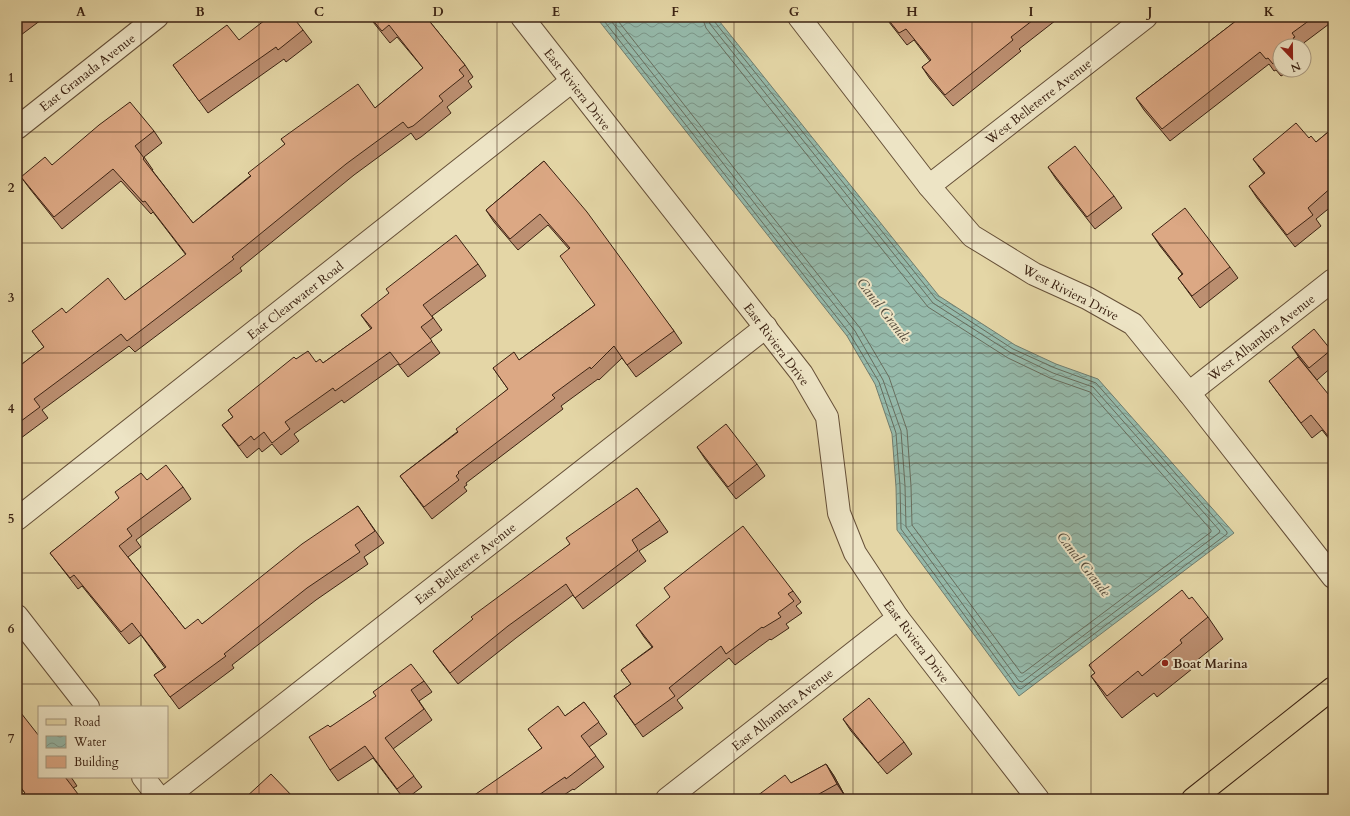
<svg xmlns="http://www.w3.org/2000/svg" width="1350" height="816" viewBox="0 0 1350 816" font-family="Cardo,serif">
	<defs>
		<pattern id="water-waves" width="16" height="10" patternUnits="userSpaceOnUse"><rect width="16" height="10" fill="#95b9aa"/><path d="M0 5q4-4 8 0t8 0" fill="none" stroke="#7b9689"/></pattern>
	</defs>
	<rect width="100%" height="100%" fill="#e4d6a6"/>
	<filter id="stains"><feTurbulence type="fractalNoise" baseFrequency=".005" numOctaves="4"/><feColorMatrix values="0 0 0 0 .2 0 0 0 0 .09 0 0 0 0 .02 0 0 0 .5 -.17"/></filter>
	<radialGradient id="worn" r=".72"><stop offset=".6" stop-color="#630" stop-opacity="0"/><stop offset="1" stop-color="#630" stop-opacity=".3"/></radialGradient>
	<path fill="url(#water-waves)" stroke="#717d6e" d="M596 17H716L939 296 1015 345 1056 364 1098 379 1234 533 1019 696 897 530 896 487 892 434 875 384 847 336Z"/>
	<g fill="none" stroke-linecap="round" stroke-linejoin="round">
		<g stroke="#686e5e" stroke-width="1">
			<path d="M601 17 850 334 879 382 896 433 900 486 901 529 1018 688 1021 689 1227 534V532L1096 383 1055 368 1013 349 936 299 714 21 713 17"/>
			<path d="M608 17 855 331 883 380 901 431 905 486 906 527 1019 681 1022 682 1219 533 1220 531 1093 387 1053 373 1011 353 933 303 710 24 708 17"/>
			<path d="M615 17 860 328 889 377 907 430 911 486 912 525 1021 673H1023L1211 532V530L1090 392 1050 378 1008 358 928 307 706 28 702 17"/>
		</g>
		<defs>
			<g id="street">
				<path d="M522 17 802 374 827 417 839 513 855 553 898 618 1038 799"/>
				<path d="M799 17 929 186 972 236 1034 274 1087 298 1133 324 1189 393 1333 577"/>
				<path d="M17 128 157 17"/>
				<path d="M929 186 1146 17"/>
				<path d="M1189 393 1333 280"/>
				<path d="M17 519 572 81"/>
				<path d="M17 616 88 707"/>
				<path d="M143 777 160 799"/>
				<path d="M164 799 766 327"/>
				<path d="M667 799 898 618"/>
			</g>
			<path id="primary" d="M1193 799 1333 688"/>
		</defs>
		<use href="#street" stroke="#665038" stroke-width="24"/>
		<use href="#primary" stroke="#3c2313" stroke-width="24"/>
		<use href="#street" stroke="#ede4c5" stroke-width="22"/>
		<use href="#primary" stroke="#e4d6a6" stroke-width="22"/>
	</g>
	<g fill="#bd9072" stroke="#3c2313">
		<path d="M17 17H45L17 38Z"/>
		<path d="M369 17H426L465 65 473 77 468 81 472 87 447 107 451 113 421 137 416 140 411 133 354 175 240 268 242 271 135 352 129 346 42 410 48 418 17 441V368L44 347 32 331 66 313 125 300 186 255 153 212 151 214 121 181 62 229 30 189 21 177 52 165 154 131 162 143 144 157 153 170H152L193 223 250 176 285 144 281 139 375 108 423 68 397 37 390 43Z"/>
		<path d="M885 17H1060L1019 49 1021 51 953 106 930 79 922 67 930 61 914 40 907 45Z"/>
		<path d="M1241 17H1333V21L1301 45V46H1280V70H1298L1291 76 1288 72 1281 76 1276 70 1274 71 1269 64 1170 141 1144 110 1136 98Z"/>
		<path d="M303 30 312 42 286 62 284 59 208 113 173 65Z"/>
		<path d="M1304 53 1310 61 1304 66Z"/>
		<path d="M1333 128V205L1316 219 1321 226 1295 247 1257 198 1249 186 1264 174 1253 159 1309 138 1316 142Z"/>
		<path d="M544 161 674 331 682 343 636 377 622 358 599 380 598 379 561 406 563 409 466 483 467 485 464 487 467 491 432 519 400 476 457 432 508 389 493 368 519 360 595 305 569 249 548 225 518 250 494 222 486 210Z"/>
		<path d="M1048 167 1114 196 1122 208 1095 229 1056 179Z"/>
		<path d="M1152 234 1230 267 1238 278 1200 308 1178 278 1182 274 1160 246Z"/>
		<path d="M478 264 486 276 432 316 442 330 430 339 440 353 408 377 398 364 344 403 342 400 294 434 299 441 281 455 272 444 262 452 259 448 247 458 231 437 222 425 233 417 228 410 296 359 323 363 371 329 361 315Z"/>
		<path d="M1292 347 1331 350 1333 353V366L1317 380 1300 359Z"/>
		<path d="M1269 381 1333 400V444L1322 430 1312 438Z"/>
		<path d="M697 447 757 464 765 476 736 499 705 459Z"/>
		<path d="M147 480 183 487 191 499 136 540 141 547 128 557 185 629 202 624 358 506 384 543 364 557 368 564 316 600 232 665 234 668 179 709 154 675 165 668 141 635 129 644 82 586 78 589 50 553Z"/>
		<path d="M637 488 668 532 639 551 646 561 583 609 573 595 516 638 458 684 441 662 433 651 570 544Z"/>
		<path d="M793 591 801 602 796 606 802 613 786 624 789 628 771 640 770 639 735 665 729 658 677 700 683 708 643 737 614 696 631 684 621 670 652 647 644 637 636 625Z"/>
		<path d="M1189 599 1208 617 1223 639 1195 662 1197 665 1157 697 1154 693 1122 718 1106 698 1091 676 1095 673 1089 665Z"/>
		<path d="M424 681 432 692 419 701 432 720 393 749 422 787 406 799H404L373 758 338 781 330 770V727Z"/>
		<path d="M584 702 607 734 589 747 604 767 574 790 573 789 558 799H476L542 748 528 729 565 716Z"/>
		<path d="M17 711 39 777H71L77 786 73 788 81 799H17L25 793 17 783Z"/>
		<path d="M843 719 904 742 912 754 887 774 851 731Z"/>
		<path d="M826 764 834 776 845 796 840 799H753L791 783Z"/>
	</g>
	<path fill="#9a765c" stroke="#3c2313" d="M826 764 834 776 845 796 837 784Z"/>
	<g fill="#dca884" stroke="#3c2313">
		<path d="M17 17H22L17 21Z"/>
		<path d="M269 17H293L303 30 278 50 276 47 199 101 173 65 227 25 239 40Z"/>
		<path d="M370 17H426L465 65 459 70 464 76 439 96 443 101 413 126 408 128 403 122 346 164 232 257 234 259 127 341 121 334 34 399 40 407 17 424V368L44 347 32 331 62 308 66 313 108 278 125 300 186 254 145 201 143 202 113 169 54 217 21 177 45 157 52 165 99 125 130 102 154 131 135 146 144 158 143 159 193 223 251 176 248 173 285 144 281 139 358 84 375 108 423 68 389 25 382 31Z"/>
		<path d="M886 17H1037L1011 37 1013 40 945 95 922 67 931 60 906 29 899 33Z"/>
		<path d="M1241 17H1314L1292 33 1295 37 1293 38 1299 46H1280V61L1279 60 1273 64 1268 58 1266 59 1260 52 1162 129 1136 98Z"/>
		<path d="M1296 123 1309 138 1311 136 1316 142 1333 128V186L1308 208 1313 215 1287 235 1249 186 1265 173 1253 159Z"/>
		<path d="M1075 146 1114 196 1087 217 1048 167Z"/>
		<path d="M544 161 587 212 674 331 627 365 614 346 591 369 590 367 552 395 555 398 458 472 459 473 456 476 459 480 424 507 400 476 458 432 456 429 508 389 493 368 514 352 519 360 595 305 560 256 570 248 540 214 510 239 486 210Z"/>
		<path d="M1185 208 1230 267 1192 296 1178 278 1183 274 1152 234Z"/>
		<path d="M456 235 478 264 423 305 433 318 421 327 432 341 400 365 390 352 335 391 333 388 285 422 290 429 272 443 264 432 254 440 251 436 239 446 222 425 233 417 228 410 294 357 296 359 308 351 316 362 320 359 323 363 372 328 361 315 389 293 386 289Z"/>
		<path d="M1314 329 1331 350 1309 368 1292 347Z"/>
		<path d="M1298 357 1333 400V442L1311 415 1301 423 1269 381Z"/>
		<path d="M726 424 757 464 728 487 697 447Z"/>
		<path d="M166 465 183 487 127 529 132 536 119 546 185 629 198 619 202 624 302 544 358 506 375 531 355 545 360 552 307 588 224 654 226 656 170 697 154 675 166 667 132 623 121 632 74 575 70 578 50 553 119 498 115 492 141 473 147 480Z"/>
		<path d="M637 488 660 520 632 540 638 550 575 598 566 584 508 626 450 673 433 651 473 619 471 617 570 544 566 538Z"/>
		<path d="M743 526 793 591 788 594 794 601 778 613 781 617 763 628 762 627 726 654 721 646 669 688 675 696 635 725 614 696 631 684 621 670 653 647 636 625 670 597 664 588Z"/>
		<path d="M1182 590 1189 599 1192 597 1208 617 1180 640 1182 643 1142 676 1138 671 1107 696 1091 676 1095 673 1089 665Z"/>
		<path d="M411 664 424 681 411 690 424 709 385 738 414 776 397 789 365 746 330 770 309 737 328 725 330 727 376 696 373 692Z"/>
		<path d="M869 698 904 742 878 763 843 719Z"/>
		<path d="M584 702 599 722 581 736 596 756 566 779 565 777 533 799H476L473 796 542 748 528 729 558 706 565 716Z"/>
		<path d="M17 711 19 714 21 713 39 736V777H65L78 794 72 799H17L25 793 17 782Z"/>
		<path d="M826 764 837 784 810 799H753L785 775 791 783Z"/>
		<path d="M271 774 295 799H244Z"/>
	</g>
	<path fill="none" stroke="#3c2313" stroke-width="1" stroke-opacity="0.55" d="M141 17V707M259 17V799M378 17V799M497 17V799M616 17V799M734 17V799M853 17V799M972 17V799M1091 17V799M1209 17V799M17 132H1333M17 243H1333M17 353H1333M17 463H1333M17 573H1333M17 684H1333M141 777V799"/>
	<circle fill="#8f2418" stroke="#ede4c5" stroke-width="1.5" cx="1165" cy="663" r="4"/>
	<g text-anchor="middle" stroke-width="4" stroke-linejoin="round" paint-order="stroke">
		<g font-size="13" fill="#3c2313" stroke="#ede4c5">
			<text transform="translate(87 72) rotate(-38)" y="5">East Granada Avenue</text>
			<text transform="translate(578 89) rotate(52)" y="5">East Riviera Drive</text>
			<text transform="translate(1038 101) rotate(-38)" y="5">West Belleterre Avenue</text>
			<text transform="translate(1071 292) rotate(27)" y="5">West Riviera Drive</text>
			<text transform="translate(295 300) rotate(-38)" y="5">East Clearwater Road</text>
			<text transform="translate(1261 337) rotate(-38)" y="5">West Alhambra Avenue</text>
			<text transform="translate(777 344) rotate(53)" y="5">East Riviera Drive</text>
			<text transform="translate(465 563) rotate(-38)" y="5">East Belleterre Avenue</text>
			<text transform="translate(917 641) rotate(53)" y="5">East Riviera Drive</text>
			<text transform="translate(782 709) rotate(-38)" y="5">East Alhambra Avenue</text>
		</g>
		<g font-size="13" font-weight="bold" fill="#3c2313" stroke="#ede4c5" text-anchor="start">
			<text x="1173" y="668">Boat Marina</text>
		</g>
		<g font-size="14" font-style="italic" fill="#524839" stroke="#ede4c5">
			<text transform="translate(884 310) rotate(52)" y="5">Canal Grande</text>
			<text transform="translate(1084 564) rotate(52)" y="5">Canal Grande</text>
		</g>
	</g>
	<rect width="1350" height="816" fill="none" stroke="#e4d6a6" stroke-width="44"/>
	<rect x="38" y="706" width="130" height="72" fill="#ede4c5" stroke="#a6977e"/>
	<rect x="46" y="719" width="20" height="6" fill="#e4d6a6" stroke="#a6977e"/>
	<text x="74" y="726" font-size="12" fill="#3c2313">Road</text>
	<rect x="46" y="736" width="20" height="12" fill="url(#water-waves)" stroke="#a6977e"/>
	<text x="74" y="746" font-size="12" fill="#3c2313">Water</text>
	<rect x="46" y="756" width="20" height="12" fill="#dca884" stroke="#a6977e"/>
	<text x="74" y="766" font-size="12" fill="#3c2313">Building</text>
	<g transform="translate(1292 58) rotate(158)"><circle r="19" fill="#ede4c5" stroke="#a6977e"/>
	<path d="M0-3L7 15L0 10L-7 15Z" fill="#8f2418"/>
	<text y="-6" font-size="11" font-weight="bold" text-anchor="middle" fill="#3c2313">N</text>
	</g>
	<rect x="22" y="22" width="1306" height="772" fill="none" stroke="#3c2313" stroke-width="1.5"/>
	<g font-size="13" text-anchor="middle" font-weight="bold" fill="#3c2313">
		<text x="81" y="16">A</text>
		<text x="200" y="16">B</text>
		<text x="319" y="16">C</text>
		<text x="438" y="16">D</text>
		<text x="556" y="16">E</text>
		<text x="675" y="16">F</text>
		<text x="794" y="16">G</text>
		<text x="912" y="16">H</text>
		<text x="1031" y="16">I</text>
		<text x="1150" y="16">J</text>
		<text x="1269" y="16">K</text>
		<text x="11" y="82">1</text>
		<text x="11" y="192">2</text>
		<text x="11" y="302">3</text>
		<text x="11" y="413">4</text>
		<text x="11" y="523">5</text>
		<text x="11" y="633">6</text>
		<text x="11" y="743">7</text>
	</g>
	<rect width="100%" height="100%" filter="url(#stains)"/>
	<rect width="100%" height="100%" fill="url(#worn)"/>
</svg>
